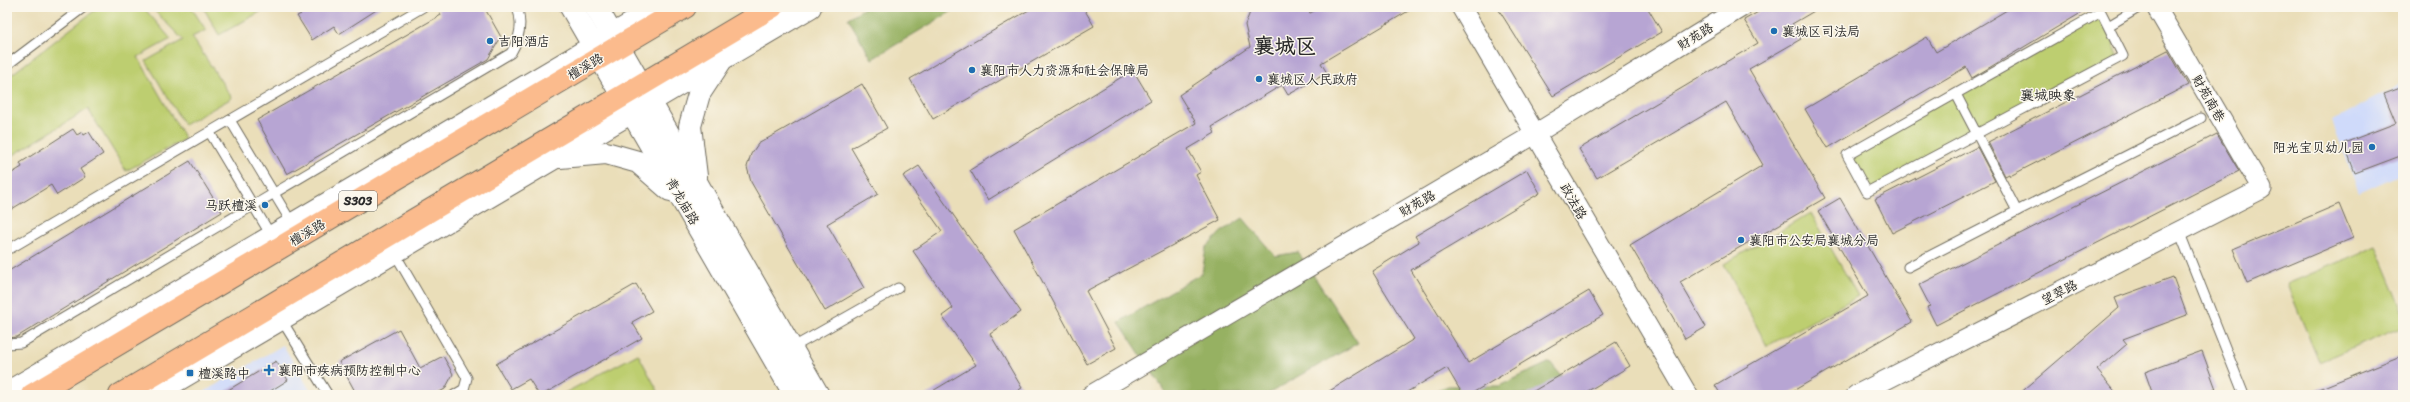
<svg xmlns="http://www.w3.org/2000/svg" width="2410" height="402" viewBox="0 0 2410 402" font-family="Sriracha,'LXGW WenKai TC',sans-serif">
	<rect width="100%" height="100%" fill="#fbf7ec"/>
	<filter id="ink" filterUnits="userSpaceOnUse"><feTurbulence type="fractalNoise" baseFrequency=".025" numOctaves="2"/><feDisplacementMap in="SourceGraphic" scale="8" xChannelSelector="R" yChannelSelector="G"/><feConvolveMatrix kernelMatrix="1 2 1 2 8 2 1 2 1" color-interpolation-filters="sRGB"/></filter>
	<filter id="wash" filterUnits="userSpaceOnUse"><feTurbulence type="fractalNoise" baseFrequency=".012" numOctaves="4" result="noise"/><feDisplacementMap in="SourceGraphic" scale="16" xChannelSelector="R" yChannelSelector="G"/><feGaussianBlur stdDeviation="0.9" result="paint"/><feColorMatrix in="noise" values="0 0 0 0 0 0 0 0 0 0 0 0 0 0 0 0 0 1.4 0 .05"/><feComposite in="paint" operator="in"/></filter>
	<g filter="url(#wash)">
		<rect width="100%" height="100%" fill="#eadeb9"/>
		<g fill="#cfdafa">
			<path d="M2403 83V173L2359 193 2332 121Z"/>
			<path d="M283 345 313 395H199Z"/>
		</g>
		<g fill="#bdce70" stroke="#747c4e">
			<path d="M99 7H143L171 39 138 57 185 139 126 171 88 109 7 159V78Z"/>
			<path d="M151 7H191L206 30 192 37 232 98 184 125 146 61 183 40Z"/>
			<path d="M203 7H269L219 35Z"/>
			<path d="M2101 12 2119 58 1867 192 1847 155Z"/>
			<path d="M1811 213 1858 296 1767 346 1724 264Z"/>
			<path d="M2376 246 2403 311V327L2319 362 2287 284Z"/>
			<path d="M638 354 660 395H561Z"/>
		</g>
		<g fill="#96b162" stroke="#606e46">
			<path d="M866 7H959L872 59 848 18Z"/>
			<path d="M1243 218 1275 256 1298 252 1358 343 1266 395H1167L1119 322 1202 273 1206 248 1221 232Z"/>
			<path d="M1550 362 1577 395H1423L1448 386H1499Z"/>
		</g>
		<g id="blocks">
			<g fill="#b7a5d3">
				<path d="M297 7H381L339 34 334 26 312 40 297 16 301 14Z"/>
				<path d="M437 7H484L501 37 488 59 287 174 257 120 441 15Z"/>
				<path d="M1034 7H1083L1094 26 933 119 910 79Z"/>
				<path d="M1252 7H1304L1310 13 1322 7H1415L1321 63 1327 73 1288 95 1282 85 1212 127 1215 133 1188 149 1201 172 1196 175 1220 220 1086 291 1116 348 1087 364 1014 229 1196 123 1179 95 1250 47 1245 25Z"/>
				<path d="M1497 7H1647L1662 32 1553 96Z"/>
				<path d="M1767 7H1821L1792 24 1801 39 1749 69 1825 198 1680 282 1706 327 1685 339 1630 245 1763 165 1726 102 1597 178 1579 149 1758 43 1744 20Z"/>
				<path d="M2012 7H2091L1972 78 1966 67 1828 148 1805 109 1927 37 1936 52Z"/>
				<path d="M2168 50 2188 85 2010 176 2009 174 2005 176 1988 142Z"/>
				<path d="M1133 70 1151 100 988 200 970 170Z"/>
				<path d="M862 84 887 128 851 148 878 194 827 224 864 288 825 311 751 182 747 167 751 154 758 144Z"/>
				<path d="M2403 87V155L2355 173 2344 143 2396 123 2384 94Z"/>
				<path d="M73 129 77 135 82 132 84 135 89 132 103 154 80 169 85 177 57 195 51 185 7 212V176L22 167 20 163Z"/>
				<path d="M2217 134 2239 171 1936 325 1927 307 1930 306 1919 285Z"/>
				<path d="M1977 147 1995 181 1892 233 1875 199Z"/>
				<path d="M190 161 222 212 17 337 7 338V272Z"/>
				<path d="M919 166 1021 312 990 334 1022 388 1010 395H926L976 365 942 316 953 308 913 251 942 231 903 176Z"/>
				<path d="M1527 170 1540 193 1411 270 1468 363 1589 291 1603 315 1469 395H1463L1447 368 1402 395H1323L1414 339 1372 271 1419 242 1415 236Z"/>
				<path d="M1840 198 1912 322 1786 395H1721L1715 385 1868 296 1818 211Z"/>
				<path d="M2339 204 2353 238 2247 283 2233 249Z"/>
				<path d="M2173 277 2187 315 2123 339 2127 344 2097 370 2118 395H2018L2119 308 2115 298Z"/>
				<path d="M636 284 652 311 632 322 642 338 542 395H539L529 379 511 389 496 364Z"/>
				<path d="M399 329 420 368 443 356 453 374 445 389 434 395H357L339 362Z"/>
				<path d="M1616 342 1630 366 1581 395H1527Z"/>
				<path d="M2202 351 2216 389 2201 395H2153L2145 372Z"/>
				<path d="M2403 355V395H2306V394Z"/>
				<path d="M276 361 288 380 264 395H220Z"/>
			</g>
		</g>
	</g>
	<g filter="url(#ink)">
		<use href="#blocks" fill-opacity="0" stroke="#6e6a5d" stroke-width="1"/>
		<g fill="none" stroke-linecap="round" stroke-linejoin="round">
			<defs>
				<g id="service">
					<path d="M2101 12 2123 56 1867 192 1847 155Z"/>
					<path d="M2110 25 2140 7"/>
					<path d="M7 65 84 7"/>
					<path d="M230 120 293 225"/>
					<path d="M210 133 272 237"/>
					<path d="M2017 211 2201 118"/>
					<path d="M2179 231 2244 395"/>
					<path d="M11 248 423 7"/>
					<path d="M394 252 467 378 464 389 454 395"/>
					<path d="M1908 267 2017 211 1956 94"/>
					<path d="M281 319 328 395"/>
					<path d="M7 344 21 343 511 53C520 38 523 24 517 7"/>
					<path d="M790 349 898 288"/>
				</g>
				<g id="minor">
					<path d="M1461 7 1688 395"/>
					<path d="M1091 395 1535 134 1742 7"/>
					<path d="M1856 395 2262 189 2156 7"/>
				</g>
				<g id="tertiary">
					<path d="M571 7 795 395"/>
					<path d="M596 7 818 395"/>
					<path d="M560 157 606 153 638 162 670 190"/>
					<path d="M696 176 690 126 699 94 720 62"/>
					<path d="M7 393 660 7"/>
					<path d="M152 395 810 7"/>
				</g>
				<g id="primary">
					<path d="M32 395 685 7"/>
					<path d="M120 395 772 7"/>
				</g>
			</defs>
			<use href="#service" stroke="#6e6a5d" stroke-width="11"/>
			<use href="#minor" stroke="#6e6a5d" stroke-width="21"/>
			<use href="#tertiary" stroke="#6e6a5d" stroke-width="24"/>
			<use href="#primary" stroke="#6e6a5d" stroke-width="24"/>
			<use href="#service" stroke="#fff" stroke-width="9"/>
			<use href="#minor" stroke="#fff" stroke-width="19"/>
			<use href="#tertiary" stroke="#fff" stroke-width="22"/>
			<use href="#primary" stroke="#fbbb8d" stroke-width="22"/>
		</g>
	</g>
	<g fill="#1f6fb2" stroke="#fbf7ec" stroke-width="1.5">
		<circle cx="1774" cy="31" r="4"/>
		<circle cx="490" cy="41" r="4"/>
		<circle cx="972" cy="70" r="4"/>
		<circle cx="1259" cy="79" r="4"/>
		<circle cx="2372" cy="147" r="4"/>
		<circle cx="265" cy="205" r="4"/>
		<circle cx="1741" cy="240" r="4"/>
		<path d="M267 364h4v4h4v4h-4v4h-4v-4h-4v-4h4z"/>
		<rect x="186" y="369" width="8" height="8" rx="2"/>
	</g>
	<g text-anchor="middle" stroke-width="3" stroke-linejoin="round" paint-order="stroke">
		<rect fill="#fbf7ec" stroke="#696865" stroke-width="1" x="339" y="191" width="38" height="20" rx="3"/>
		<g font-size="12" font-weight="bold" fill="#2b2b2b">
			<text x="358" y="205">S303</text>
		</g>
		<g font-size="13" fill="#2b2b2b" stroke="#fbf7ec" text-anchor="start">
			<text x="1782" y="36">襄城区司法局</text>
			<text x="498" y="46">吉阳酒店</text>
			<text x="980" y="75">襄阳市人力资源和社会保障局</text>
			<text x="1267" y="84">襄城区人民政府</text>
			<text x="2364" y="152" text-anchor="end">阳光宝贝幼儿园</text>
			<text x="257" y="210" text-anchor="end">马跃檀溪</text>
			<text x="1749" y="245">襄阳市公安局襄城分局</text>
			<text x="278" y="375">襄阳市疾病预防控制中心</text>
			<text x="198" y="378">檀溪路中</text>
		</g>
		<g font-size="13" fill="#2b2b2b" stroke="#fbf7ec">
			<text transform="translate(1695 36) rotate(-32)" y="5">财苑路</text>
			<text transform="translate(585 66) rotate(-31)" y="5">檀溪路</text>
			<text transform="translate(2209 98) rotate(60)" y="5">财苑南巷</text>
			<text transform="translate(683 201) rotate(60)" y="5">青龙庙路</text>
			<text transform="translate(1574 201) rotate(60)" y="5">政法路</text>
			<text transform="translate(1417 203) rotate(-30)" y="5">财苑路</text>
			<text transform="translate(307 232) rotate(-31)" y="5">檀溪路</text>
			<text transform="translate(2059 292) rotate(-27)" y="5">望翠路</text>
		</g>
		<g font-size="14" fill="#2b2b2b" stroke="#fbf7ec">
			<text x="2048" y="100">襄城映象</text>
		</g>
		<g font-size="21" font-weight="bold" fill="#2b2b2b" stroke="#fbf7ec">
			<text x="1285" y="53">襄城区</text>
		</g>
	</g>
	<rect width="2410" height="402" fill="none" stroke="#fbf7ec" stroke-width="24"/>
</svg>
